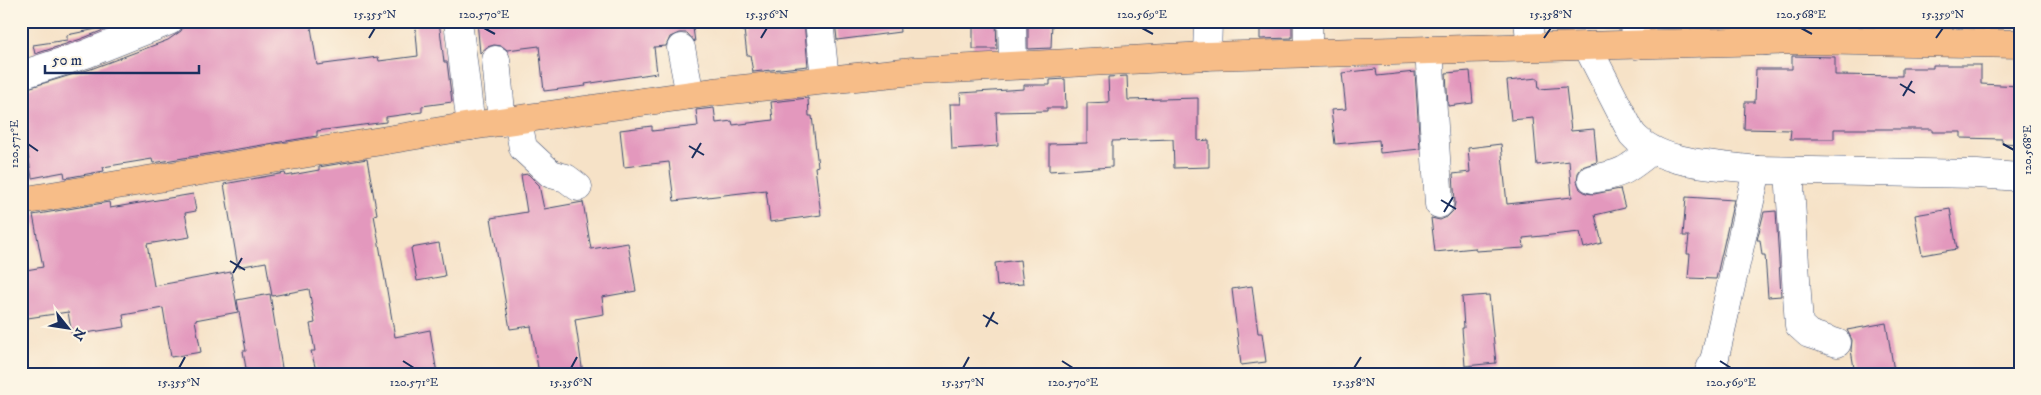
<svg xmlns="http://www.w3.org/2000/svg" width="2041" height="395" viewBox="0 0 2041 395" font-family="'IM FELL DW Pica',serif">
	<rect width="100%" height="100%" fill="#fcf5e5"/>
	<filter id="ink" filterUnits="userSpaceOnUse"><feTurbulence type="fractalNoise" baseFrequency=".02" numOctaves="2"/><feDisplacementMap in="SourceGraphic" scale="10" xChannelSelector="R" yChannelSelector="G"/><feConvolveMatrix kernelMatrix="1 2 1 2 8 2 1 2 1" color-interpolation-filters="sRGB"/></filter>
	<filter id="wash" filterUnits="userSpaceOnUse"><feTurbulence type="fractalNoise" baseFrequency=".0096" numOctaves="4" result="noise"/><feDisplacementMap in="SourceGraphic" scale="20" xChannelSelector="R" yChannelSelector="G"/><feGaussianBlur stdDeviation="1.12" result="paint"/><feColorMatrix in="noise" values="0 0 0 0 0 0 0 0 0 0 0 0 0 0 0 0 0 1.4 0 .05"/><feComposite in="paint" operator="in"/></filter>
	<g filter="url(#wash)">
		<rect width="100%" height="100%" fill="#f6e2c7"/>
		<g id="blocks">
			<g fill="#e398bd">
				<path d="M213 21H310L317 65 378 57 379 61 418 56 415 21H439L444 62H447L452 102 422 106V112L386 117V122L317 131V136L153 163 152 159 103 167 104 171 65 178 64 172 32 178 21 112V90L91 69 168 40 181 31 183 26Z"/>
				<path d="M477 21H692L695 42 687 33H679L670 37 666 46 654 47 657 73 585 84 586 86 544 91 539 46 507 50 502 46 494 45 487 47 480 53Z"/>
				<path d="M743 21H804L808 66 753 72 750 55H747Z"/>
				<path d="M835 21H899L900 32 837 40Z"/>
				<path d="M973 21H996L997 49H973Z"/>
				<path d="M1036 21H1052L1051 48 1028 49V25H1036Z"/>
				<path d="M1260 21H1292V38L1260 39Z"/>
				<path d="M116 25 81 39 35 54 33 45 67 40V35Z"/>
				<path d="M1792 56 1835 57V75L1902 76V68H1933V65H1981V84L2020 86V144L2002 143V139L1961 138V132H1932V129H1834V139H1790L1791 130 1744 129 1745 102H1755L1756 69H1792Z"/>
				<path d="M1376 69 1377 76 1415 72 1420 149 1380 153 1379 140 1335 144 1331 110 1346 109 1342 73Z"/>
				<path d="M1470 71 1473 103 1448 106 1446 73Z"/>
				<path d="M1127 76 1128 100 1198 98V141L1209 140V167L1174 168 1173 139 1112 141V167L1049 171V144L1087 143V103L1109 102 1108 77Z"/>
				<path d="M1538 78 1539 89 1566 87 1571 131 1594 129 1597 162 1582 167 1578 173 1577 181 1580 189 1586 193 1594 194 1620 189 1625 208 1595 215 1602 243 1584 248 1580 232 1523 238 1524 248 1476 251 1475 248 1435 252 1431 218 1440 220 1447 217 1453 211 1455 203 1453 174 1470 172 1468 148 1501 144 1507 204 1572 197 1569 161 1537 165 1533 118 1511 120 1507 81Z"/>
				<path d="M1065 79 1066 108H1047V111L996 112 998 146 952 149 950 104H961L960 93 1024 89V85H1050V80Z"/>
				<path d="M808 98 809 116H812L818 166 815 167 821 215 770 222 766 190 674 201 669 162 624 167 620 130 652 126V131L698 126 696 110 714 108 716 123 732 121 733 125 773 120 771 102Z"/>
				<path d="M367 159 377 214 374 215 395 337 430 330 437 374H317L311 351H315L310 324 315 323 309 289 272 296 266 262 238 267 224 184 285 173 286 176 319 170V167Z"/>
				<path d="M528 174 539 185 544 209 583 202 591 249 628 243 636 291 602 297 604 314 575 319 583 374H539L531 326 510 329 491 218 527 212 521 175Z"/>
				<path d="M193 194 196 211 185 213 190 237 147 244 154 286 231 272 238 312 195 320 201 352 171 357 163 308 123 315 125 327 72 335 68 312 21 319V271L43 267 33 215 109 202 110 208Z"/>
				<path d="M1686 197 1734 200 1716 279 1688 278 1690 254H1687L1689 236H1683Z"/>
				<path d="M1950 209 1957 249 1922 255 1915 215Z"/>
				<path d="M1776 211 1781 296 1768 297 1765 255H1762L1760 240H1757L1764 212Z"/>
				<path d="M439 243 445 276 417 281 411 248Z"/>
				<path d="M1020 260 1023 284 997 286 995 263Z"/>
				<path d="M1252 286 1258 333H1262L1266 362 1241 365 1232 289Z"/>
				<path d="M270 294 283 374H247L243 351H246L237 300Z"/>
				<path d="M1489 295 1496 363 1465 366 1462 328H1464L1462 297Z"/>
				<path d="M1886 323 1894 371 1879 374H1855L1851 350 1852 340 1847 330Z"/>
			</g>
		</g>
	</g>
	<g filter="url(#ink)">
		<use href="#blocks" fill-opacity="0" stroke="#3c4a6e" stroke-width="1"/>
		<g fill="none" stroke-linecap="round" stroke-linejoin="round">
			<defs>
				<g id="minor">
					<path d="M458 21 471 126"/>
					<path d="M819 21 825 79"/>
					<path d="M1012 21 1013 65"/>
					<path d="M1528 21 1531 47"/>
					<path d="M1635 21 1636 45"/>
					<path d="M1802 40 1808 21"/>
					<path d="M1766 41V21"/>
					<path d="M1587 46 1632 134C1660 166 1717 164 1757 170L1715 357 1708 374"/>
					<path d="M681 48 690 95"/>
					<path d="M1429 50 1439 204"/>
					<path d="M1308 53V21"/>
					<path d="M1207 56 1208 21"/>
					<path d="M496 60 502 122"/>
					<path d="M21 75 86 54 169 21"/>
					<path d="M518 120 523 148 551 174 566 178 578 187"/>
					<path d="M1757 170 1977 174 2020 177"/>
					<path d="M1789 171 1799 325 1809 334 1837 343"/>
					<path d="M1592 179C1623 174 1627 170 1652 150"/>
				</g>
				<path id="major" d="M21 201 471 126 713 92 913 71 1207 56 1802 40 2020 44"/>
			</defs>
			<use href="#minor" stroke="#3c4a6e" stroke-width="29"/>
			<use href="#major" stroke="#3c4a6e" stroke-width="29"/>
			<use href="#minor" stroke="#fff" stroke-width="28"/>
			<use href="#major" stroke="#f7bd88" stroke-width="28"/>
		</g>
	</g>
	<path fill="none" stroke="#1b2f5e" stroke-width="2" d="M484 28 495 34M1142 28 1153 34M1801 28 1812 34M369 38 375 28M761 38 767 28M1544 38 1551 28M1936 38 1943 28M1900 84 1915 93M1903 96 1912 81M28 144 38 151M2003 144 2014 150M689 146 704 155M692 158 701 143M1441 200 1456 209M1444 212 1453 197M230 261 245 270M233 273 242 258M983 315 998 324M986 327 994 312M403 361 414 368M1062 361 1073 368M1720 361 1731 368M179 368 185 357M571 368 577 357M963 368 969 357M1354 368 1361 357"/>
	<rect width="2041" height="395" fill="none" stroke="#fcf5e5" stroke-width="55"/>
	<g transform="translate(68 328) rotate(120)" stroke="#fcf5e5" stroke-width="4" paint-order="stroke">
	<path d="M0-4L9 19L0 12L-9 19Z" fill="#1b2f5e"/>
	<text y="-8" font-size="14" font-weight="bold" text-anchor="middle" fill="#1b2f5e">N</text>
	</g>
	<path d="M45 65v8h154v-8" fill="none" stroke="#1b2f5e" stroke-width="2.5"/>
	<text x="52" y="65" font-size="15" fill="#1b2f5e" stroke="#fcf5e5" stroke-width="4" paint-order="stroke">50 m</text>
	<rect x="28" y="28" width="1986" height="340" fill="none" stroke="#1b2f5e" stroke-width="2"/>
	<g font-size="12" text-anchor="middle" fill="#1b2f5e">
		<text x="375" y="18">15.355°N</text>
		<text x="484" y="18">120.570°E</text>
		<text x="767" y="18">15.356°N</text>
		<text x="1142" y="18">120.569°E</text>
		<text x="1551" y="18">15.358°N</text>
		<text x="1801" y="18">120.568°E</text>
		<text x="1943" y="18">15.359°N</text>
		<text transform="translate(14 144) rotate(-90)" y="4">120.571°E</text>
		<text transform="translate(2027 150) rotate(-90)" y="4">120.568°E</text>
		<text x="179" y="386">15.355°N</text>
		<text x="414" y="386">120.571°E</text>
		<text x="571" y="386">15.356°N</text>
		<text x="963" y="386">15.357°N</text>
		<text x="1073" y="386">120.570°E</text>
		<text x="1354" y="386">15.358°N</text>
		<text x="1731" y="386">120.569°E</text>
	</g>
</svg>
